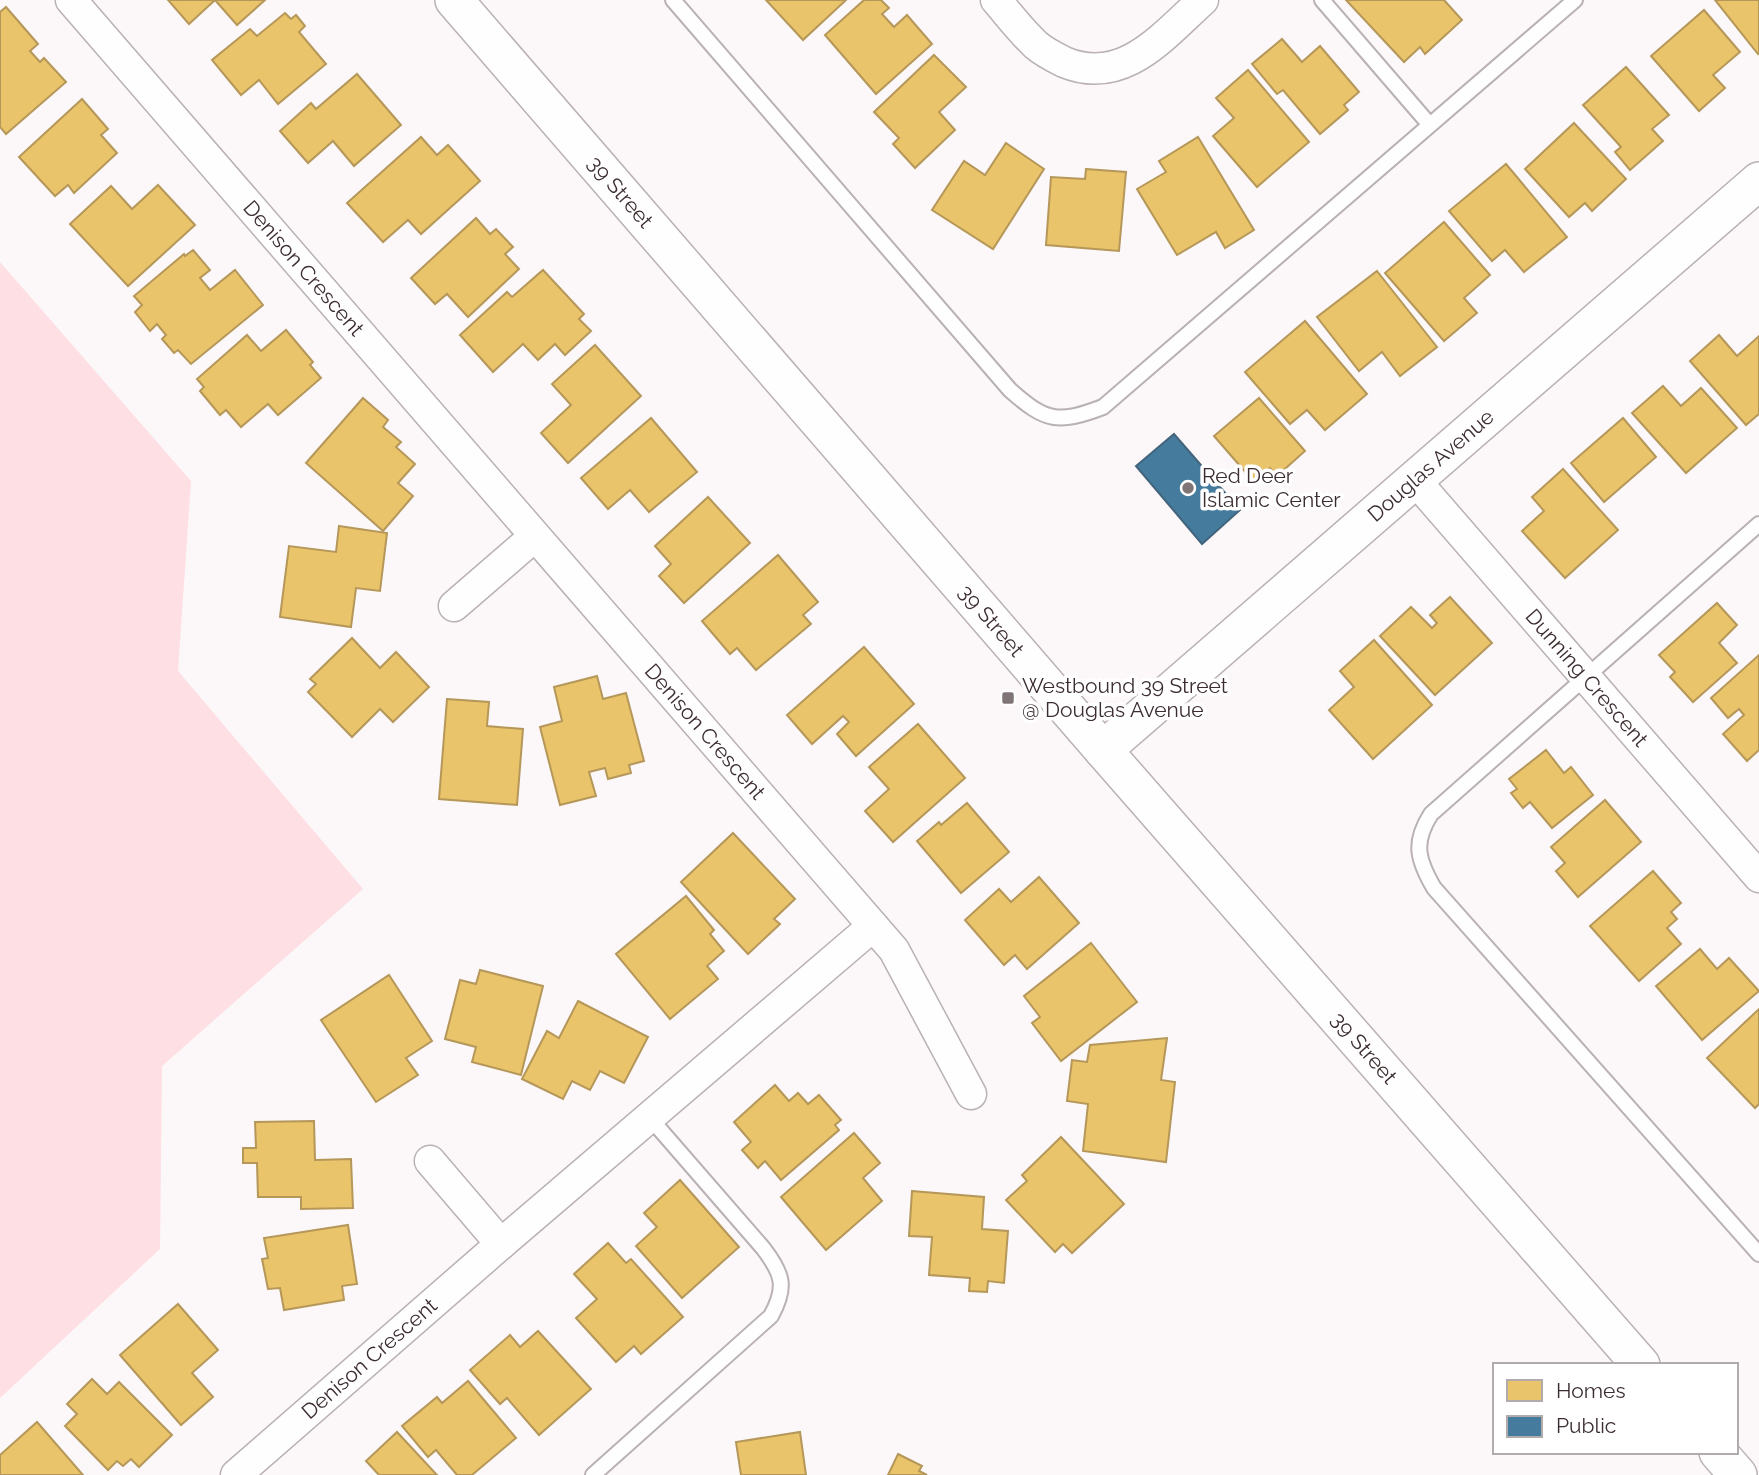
<svg xmlns="http://www.w3.org/2000/svg" width="1759" height="1475" viewBox="0 0 1759 1475" font-family="Raleway,sans-serif">
	<rect width="100%" height="100%" fill="#fcf7f8"/>
	<path fill="#fddfe4" d="M0 262 191 481 178 671 363 889 162 1066 160 1249 0 1398Z"/>
	<g fill="#e9c46a" stroke="#b59759" stroke-width="2">
		<path d="M168 0H265L237 25 215 0 189 24Z"/>
		<path d="M766 0H846L803 40Z"/>
		<path d="M864 0H881L889 8 882 14 894 27 907 15 932 44 876 94 825 35Z"/>
		<path d="M1346 0H1444L1462 20 1425 54 1420 47 1404 62Z"/>
		<path d="M1715 0H1759V53L1758 54Z"/>
		<path d="M6 7 38 44 30 51 40 62 44 58 66 82 6 134 0 127V12Z"/>
		<path d="M1704 10 1740 52 1713 75 1725 88 1699 111 1651 56Z"/>
		<path d="M285 13 291 19 296 15 305 26 299 32 326 64 278 104 259 80 241 95 212 60 250 29 257 36Z"/>
		<path d="M1282 39 1302 62 1320 46 1359 92 1344 105 1348 110 1320 134 1283 90 1277 94 1252 64Z"/>
		<path d="M934 55 966 87 939 112 955 130 915 168 893 144 899 138 874 112Z"/>
		<path d="M1626 67 1669 115 1652 129 1663 141 1630 170 1615 152 1621 147 1583 105Z"/>
		<path d="M1248 70 1309 142 1257 187 1213 136 1234 118 1216 98Z"/>
		<path d="M357 74 401 125 354 166 333 141 308 163 280 131 311 103 316 109Z"/>
		<path d="M82 99 108 129 101 135 117 153 74 193 68 185 55 196 19 157Z"/>
		<path d="M1574 123 1626 179 1592 211 1585 203 1569 217 1525 169Z"/>
		<path d="M421 137 437 155 448 145 480 181 421 234 408 220 383 242 347 203Z"/>
		<path d="M1198 137 1254 230 1225 248 1216 232 1177 255 1137 189 1166 172 1159 161Z"/>
		<path d="M1006 143 1044 169 993 249 932 210 964 161 985 175Z"/>
		<path d="M1506 164 1567 237 1524 272 1505 250 1492 261 1449 211Z"/>
		<path d="M1086 169 1126 172 1119 251 1046 245 1051 177 1085 179Z"/>
		<path d="M158 185 195 225 128 286 70 224 111 186 132 209Z"/>
		<path d="M476 218 490 234 496 229 513 247 505 254 519 269 468 317 447 294 435 304 411 278Z"/>
		<path d="M1444 222 1490 275 1464 298 1477 313 1444 341 1385 273Z"/>
		<path d="M193 250 210 270 200 278 210 290 235 270 263 305 191 364 178 350 174 353 162 339 166 335 157 324 150 331 135 312 142 305 134 296 184 254 185 256Z"/>
		<path d="M543 270 584 314 579 319 591 331 565 355 555 344 538 360 523 344 493 372 460 335 507 292 512 297Z"/>
		<path d="M1377 271 1437 347 1400 376 1382 352 1359 371 1317 317Z"/>
		<path d="M1305 321 1367 394 1325 430 1307 410 1290 424 1245 372Z"/>
		<path d="M286 330 313 362 310 365 321 378 278 415 268 404 241 427 226 410 220 415 200 391 204 387 197 379 247 335 261 351Z"/>
		<path d="M1719 335 1737 356 1759 336V414L1746 425 1690 361Z"/>
		<path d="M595 345 641 396 568 463 541 433 571 405 552 384Z"/>
		<path d="M1663 386 1681 406 1701 388 1737 428 1686 473 1632 413Z"/>
		<path d="M363 398 388 420 383 427 401 442 396 447 415 464 398 483 413 496 383 531 306 463Z"/>
		<path d="M1259 398 1305 451 1277 476 1270 468 1254 482 1214 436Z"/>
		<path d="M651 418 697 472 649 512 630 490 608 509 581 478Z"/>
		<path d="M1623 418 1656 457 1604 502 1571 463Z"/>
		<path d="M1563 469 1618 530 1565 578 1522 531 1544 511 1532 497Z"/>
		<path d="M708 497 750 543 684 603 659 576 671 564 655 546Z"/>
		<path d="M339 526 387 533 380 591 356 588 351 627 280 617 289 546 336 552Z"/>
		<path d="M778 555 818 602 803 615 811 624 756 670 737 648 730 654 702 621Z"/>
		<path d="M1450 597 1492 643 1435 695 1380 636 1411 607 1432 628 1437 623 1430 615Z"/>
		<path d="M1717 603 1737 625 1719 643 1737 663 1693 702 1670 677 1675 672 1659 655Z"/>
		<path d="M352 638 380 668 396 652 429 687 393 722 380 709 352 737 308 692 316 684 310 679Z"/>
		<path d="M1374 640 1432 705 1373 759 1329 710 1354 687 1340 671Z"/>
		<path d="M864 647 914 704 856 756 837 734 849 722 843 716 812 744 787 715Z"/>
		<path d="M1759 655V750L1747 761 1723 734 1744 715 1739 709 1728 718 1711 698Z"/>
		<path d="M597 676 603 699 626 693 644 761 629 765 631 773 608 779 605 768 589 772 596 796 560 805 540 727 562 721 554 687Z"/>
		<path d="M447 699 489 702 487 726 523 729 517 805 439 799Z"/>
		<path d="M918 724 965 778 893 842 865 811 889 789 869 767Z"/>
		<path d="M1546 750 1564 773 1571 767 1593 795 1552 828 1530 802 1523 808 1511 793 1517 789 1509 779Z"/>
		<path d="M1605 800 1641 842 1578 897 1556 871 1565 863 1551 847Z"/>
		<path d="M967 803 1009 852 961 893 917 841 939 822 941 825Z"/>
		<path d="M733 833 795 899 774 919 780 924 748 954 681 882Z"/>
		<path d="M1653 871 1681 903 1671 912 1677 919 1667 928 1681 944 1639 981 1590 926Z"/>
		<path d="M1039 877 1079 923 1027 969 1015 955 1004 965 965 920 999 889 1011 902Z"/>
		<path d="M686 896 714 930 710 934 724 951 707 966 718 979 670 1019 616 954Z"/>
		<path d="M1091 943 1137 1002 1061 1061 1032 1023 1040 1017 1024 996Z"/>
		<path d="M1700 949 1717 969 1729 958 1759 991 1702 1040 1656 986Z"/>
		<path d="M480 970 543 986 521 1075 472 1062 476 1047 445 1039 460 980 476 984Z"/>
		<path d="M389 975 432 1041 406 1058 418 1075 376 1102 321 1020Z"/>
		<path d="M578 1001 648 1037 624 1083 600 1071 590 1090 572 1081 563 1099 522 1079 547 1031 559 1038Z"/>
		<path d="M1759 1009V1104L1755 1108 1707 1058Z"/>
		<path d="M1167 1038 1161 1080 1175 1082 1166 1162 1083 1151 1088 1104 1067 1101 1072 1060 1087 1062 1090 1045Z"/>
		<path d="M775 1085 789 1101 798 1093 808 1104 819 1095 841 1120 835 1125 839 1130 781 1180 765 1161 758 1168 742 1150 751 1142 734 1122Z"/>
		<path d="M314 1121 315 1160 351 1159 353 1208 301 1209V1197H258L257 1163H243V1148H256L255 1122Z"/>
		<path d="M854 1133 880 1163 863 1178 882 1201 826 1250 781 1197Z"/>
		<path d="M1061 1137 1124 1204 1072 1253 1063 1244 1055 1252 1006 1200 1027 1181 1022 1175Z"/>
		<path d="M680 1180 739 1247 682 1298 636 1246 657 1227 644 1213Z"/>
		<path d="M912 1191 984 1197 982 1229 1008 1231 1004 1283 988 1281 987 1292 969 1291 970 1278 929 1275 932 1237 909 1236Z"/>
		<path d="M348 1225 357 1284 342 1286 344 1300 284 1310 280 1288 268 1289 262 1259 268 1258 264 1238Z"/>
		<path d="M608 1243 626 1263 631 1259 683 1317 641 1354 634 1346 616 1362 576 1318 597 1299 574 1274Z"/>
		<path d="M178 1304 218 1350 192 1373 213 1397 181 1425 120 1355Z"/>
		<path d="M538 1331 591 1389 539 1435 507 1398 500 1404 470 1370 510 1335 520 1347Z"/>
		<path d="M92 1379 107 1394 119 1382 172 1435 139 1467 131 1459 123 1466 117 1461 108 1470 65 1426 77 1414 67 1404Z"/>
		<path d="M468 1381 516 1438 472 1475H457L436 1450 428 1457 402 1426 437 1397 442 1403Z"/>
		<path d="M37 1422 83 1475H0V1455Z"/>
		<path d="M397 1432 437 1475H379L366 1461Z"/>
		<path d="M800 1432 806 1475H741L736 1442Z"/>
		<path d="M898 1454 922 1466 919 1471 927 1475H888Z"/>
	</g>
	<path fill="#457b9d" stroke="#42647c" stroke-width="2" d="M1174 434 1240 510 1202 544 1136 466Z"/>
	<g fill="none" stroke-linecap="round" stroke-linejoin="round">
		<defs>
			<g id="service">
				<path d="M673 0 1010 390C1046 422 1058 424 1103 407L1575 0"/>
				<path d="M1322 0 1429 124"/>
				<path d="M1759 524 1431 814C1413 842 1417 859 1434 888L1759 1254"/>
				<path d="M593 1475 771 1316C787 1287 783 1274 763 1248L650 1118"/>
			</g>
			<g id="minor">
				<path id="s1" d="M71 0 894 950 971 1094"/>
				<path d="M996 0C1009 15 1021 31 1036 45 1044 52 1054 57 1064 62 1123 87 1163 36 1203 0"/>
				<path id="s2" d="M1415 480 1759 877"/>
				<path d="M454 606 535 536"/>
				<path d="M430 1161 501 1244"/>
				<path id="s3" d="M236 1475 501 1244 873 926"/>
			</g>
			<g id="tertiary">
				<path id="s4" d="M454 0 1103 750 1641 1365"/>
				<path id="s5" d="M1103 750 1759 181"/>
				<path d="M1718 1452 1738 1475"/>
			</g>
		</defs>
		<use href="#service" stroke="#b9b1b2" stroke-width="18"/>
		<use href="#minor" stroke="#b9b1b2" stroke-width="33"/>
		<use href="#tertiary" stroke="#b9b1b2" stroke-width="40"/>
		<use href="#service" stroke="#fffefe" stroke-width="14"/>
		<use href="#minor" stroke="#fffefe" stroke-width="30"/>
		<use href="#tertiary" stroke="#fffefe" stroke-width="37"/>
	</g>
	<g fill="#7f7476" stroke="#fff" stroke-width="2.5">
		<circle cx="1188" cy="488" r="7"/>
		<rect x="1001" y="691" width="14" height="14" rx="3.5"/>
	</g>
	<g text-anchor="middle" stroke-width="7" stroke-linejoin="round" paint-order="stroke">
		<g font-size="21" fill="#3c2e30" stroke="#fff">
			<text dy="7" stroke="none"><textPath href="#s4" startOffset="254">39 Street</textPath></text>
			<text dy="7" stroke="none"><textPath href="#s1" startOffset="355">Denison Crescent</textPath></text>
			<text dy="7" stroke="none"><textPath href="#s5" startOffset="434">Douglas Avenue</textPath></text>
			<text dy="7" stroke="none"><textPath href="#s4" startOffset="821">39 Street</textPath></text>
			<text dy="7" stroke="none"><textPath href="#s2" startOffset="262">Dunning Crescent</textPath></text>
			<text dy="7" stroke="none"><textPath href="#s1" startOffset="968">Denison Crescent</textPath></text>
			<text dy="7" stroke="none"><textPath href="#s4" startOffset="1388">39 Street</textPath></text>
			<text dy="7" stroke="none"><textPath href="#s3" startOffset="177">Denison Crescent</textPath></text>
		</g>
		<g font-size="21" fill="#3c2e30" stroke="#fff" text-anchor="start">
			<text x="1202" y="483">Red Deer<tspan x="1202" dy="24">Islamic Center</tspan></text>
			<text x="1022" y="693">Westbound 39 Street<tspan x="1022" dy="24">@ Douglas Avenue</tspan></text>
		</g>
	</g>
	<rect x="1493" y="1363" width="245" height="91" fill="#ffffff" stroke="#b1abac" stroke-width="2"/>
	<rect x="1507" y="1380" width="35" height="21" fill="#e9c46a" stroke="#b1abac" stroke-width="2"/>
	<text x="1556" y="1398" font-size="21" fill="#3c2e30">Homes</text>
	<rect x="1507" y="1416" width="35" height="21" fill="#457b9d" stroke="#b1abac" stroke-width="2"/>
	<text x="1556" y="1433" font-size="21" fill="#3c2e30">Public</text>
</svg>
